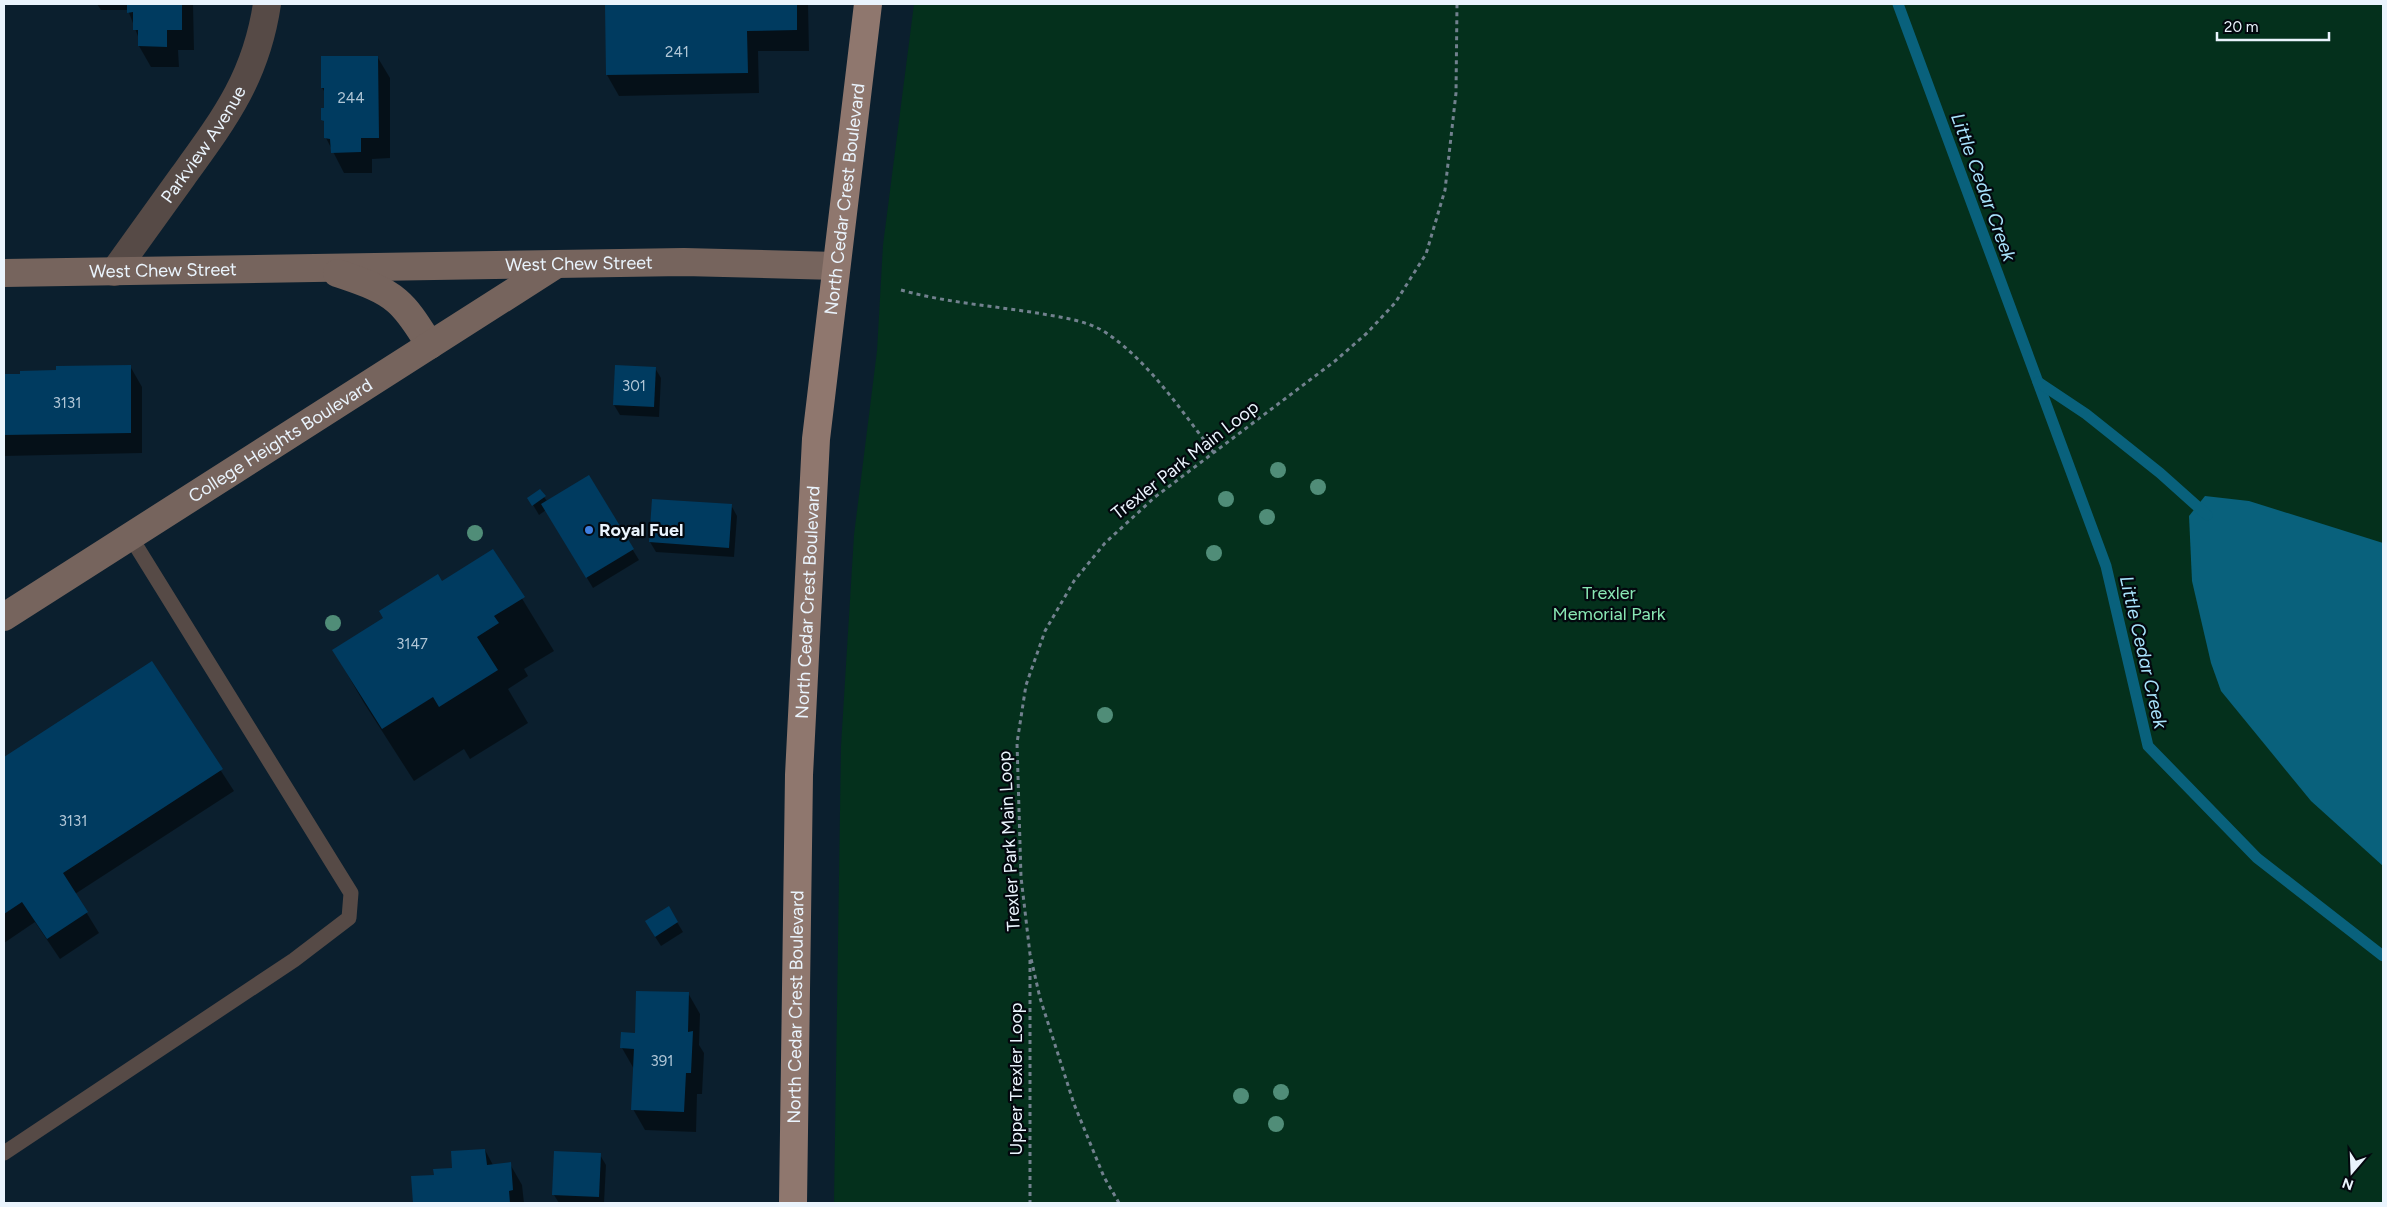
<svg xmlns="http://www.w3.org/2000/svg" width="2387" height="1207" viewBox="0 0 2387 1207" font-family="Figtree,sans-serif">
	<rect width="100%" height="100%" fill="#0b1f2e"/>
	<path fill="#04301c" d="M914 4H2383V1203H834L841 746 854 535 877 351 883 245Z"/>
	<path fill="#09617c" d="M2205 496 2249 501 2383 543V866L2311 801 2221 691 2211 663 2192 581 2189 516Z"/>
	<g fill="#0007">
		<path d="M97 4H193L194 50H178L179 67H151L139 46V39L128 10H101Z"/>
		<path d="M606 4H808L809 51H758L759 93 619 96 607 75Z"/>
		<path d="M378 58 390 78V158L372 159V173H344L326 138V125L323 120 326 94 322 88Z"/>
		<path d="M130 366 142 387V453L4 456V376Z"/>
		<path d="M655 368 661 378 659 417 620 415 614 405Z"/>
		<path d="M588 477 639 560 593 588 546 510 539 515 529 498 544 497 547 501Z"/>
		<path d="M731 505 737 516 734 557 656 552 650 542Z"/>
		<path d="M493 551 554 651 524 669 528 676 508 689 528 723 470 759 464 749 414 781 364 703 334 651Z"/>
		<path d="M151 663 234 791 75 894 99 933 60 959 35 922 4 943V759Z"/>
		<path d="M668 907 683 932 661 946 652 932Z"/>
		<path d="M688 993 700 1014 699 1045 704 1053 702 1094H697L696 1132 645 1130 633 1109 634 1069 622 1048Z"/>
		<path d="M485 1150 493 1165 510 1164 522 1185 524 1203H414L413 1178 435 1176 453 1169Z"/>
		<path d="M600 1155 606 1165 604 1203H559L554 1195Z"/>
	</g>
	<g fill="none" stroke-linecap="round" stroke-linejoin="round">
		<g stroke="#09617c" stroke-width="11">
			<path d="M1898 4 2106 566 2148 746 2257 858 2383 956"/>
			<path d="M2038 382 2086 414 2160 473 2207 515"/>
		</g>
	</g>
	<g fill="#003b60">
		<path d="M127 4H182V30H167V47L138 46V30H133V12L127 13Z"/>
		<path d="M605 4H797V30L747 31 748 73 606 75Z"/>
		<path d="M321 56H378L379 138H361V152L331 153 330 139 324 138V121L321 120V108H324V88H321Z"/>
		<path d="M131 365V433L4 435V374H20V371L56 370V366Z"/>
		<path d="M615 365 656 367 654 407 613 405Z"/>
		<path d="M589 475 634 549 586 578 541 504Z"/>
		<path d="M540 489 546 496 532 506 527 498Z"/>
		<path d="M652 499 732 504 729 548 649 542Z"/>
		<path d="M493 549 525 597 494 616 499 623 477 637 498 670 439 707 433 697 382 729 332 650 383 618 379 611 438 574 442 581Z"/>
		<path d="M152 661 223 769 63 873 88 912 47 939 22 902 4 914V757Z"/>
		<path d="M669 906 678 922 655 937 645 921Z"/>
		<path d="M636 991 689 992 688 1032 693 1031 691 1073H686L684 1112 631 1110 634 1049 620 1048 621 1032 635 1033Z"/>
		<path d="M485 1149 487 1165 511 1162 513 1190 509 1191 510 1203H413L411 1176 434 1175 433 1169 452 1168 451 1151Z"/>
		<path d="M554 1151 601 1153 599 1197 552 1195Z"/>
	</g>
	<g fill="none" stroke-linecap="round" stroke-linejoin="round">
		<g stroke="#72818e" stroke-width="3" stroke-dasharray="4 4" stroke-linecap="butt">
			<path d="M901 290C947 303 996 306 1043 314 1065 318 1089 321 1108 334 1150 363 1183 413 1214 453"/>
			<path d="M1030 960V1203"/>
			<path d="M1119 1203 1104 1177 1074 1104 1040 998 1030 954 1021 877 1017 743 1026 685 1045 631 1074 581 1105 543 1155 497 1335 361 1367 333 1395 303 1426 254 1445 190 1456 93 1457 4"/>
		</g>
		<path stroke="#564a46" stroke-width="15" d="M4 1153 294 960 349 918 351 893 130 536"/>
		<path stroke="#564a46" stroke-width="28" id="s1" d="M114 272C137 240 160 208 183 176 225 118 256 77 267 4"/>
		<g stroke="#76645d" stroke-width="28">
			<path id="s2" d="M4 273 684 262 836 266"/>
			<path d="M337 273C357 280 381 287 397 301 411 313 420 330 430 345"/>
			<path id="s3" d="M4 617 557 264"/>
		</g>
		<path stroke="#8f776e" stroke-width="28" id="s4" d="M793 1203 799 775 816 439 868 4"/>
	</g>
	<g fill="#508d78">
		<circle cx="1278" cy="470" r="8"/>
		<circle cx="1318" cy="487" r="8"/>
		<circle cx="1226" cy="499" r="8"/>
		<circle cx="1267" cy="517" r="8"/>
		<circle cx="475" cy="533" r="8"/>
		<circle cx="1214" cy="553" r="8"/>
		<circle cx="333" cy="623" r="8"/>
		<circle cx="1105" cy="715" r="8"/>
		<circle cx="1281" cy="1092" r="8"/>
		<circle cx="1241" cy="1096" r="8"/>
		<circle cx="1276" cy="1124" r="8"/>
	</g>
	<circle fill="#3f7fe0" stroke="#03080e" stroke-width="2" cx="589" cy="530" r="5"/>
	<g text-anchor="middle" stroke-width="4.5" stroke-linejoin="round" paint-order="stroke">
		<g font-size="15" fill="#b0c6d6">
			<text x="677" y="57">241</text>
			<text x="351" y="103">244</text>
			<text x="634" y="391">301</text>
			<text x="67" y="408">3131</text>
			<text x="412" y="649">3147</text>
			<text x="73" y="826">3131</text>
			<text x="662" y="1066">391</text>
		</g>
		<g font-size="18" fill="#eaf4fd" stroke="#03080e">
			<text dy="6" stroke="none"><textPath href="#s1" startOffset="156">Parkview Avenue</textPath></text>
			<text dy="6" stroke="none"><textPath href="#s4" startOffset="1006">North Cedar Crest Boulevard</textPath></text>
			<text dy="6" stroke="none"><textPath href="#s2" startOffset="575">West Chew Street</textPath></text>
			<text dy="6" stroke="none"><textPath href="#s2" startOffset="159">West Chew Street</textPath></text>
			<text dy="6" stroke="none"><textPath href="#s3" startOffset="328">College Heights Boulevard</textPath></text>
			<text transform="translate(1185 460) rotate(-38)" y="6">Trexler Park Main Loop</text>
			<text dy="6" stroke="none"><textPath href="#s4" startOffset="601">North Cedar Crest Boulevard</textPath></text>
			<text transform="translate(1009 841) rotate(-93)" y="6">Trexler Park Main Loop</text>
			<text dy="6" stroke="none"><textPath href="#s4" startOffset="196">North Cedar Crest Boulevard</textPath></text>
			<text transform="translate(1016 1079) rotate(-90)" y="6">Upper Trexler Loop</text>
		</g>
		<g font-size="18" font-weight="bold" fill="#eaf4fd" stroke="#03080e" text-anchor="start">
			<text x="599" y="536">Royal Fuel</text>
		</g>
		<g font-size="18" fill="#89e7b4" stroke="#03080e">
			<text x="1609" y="599">Trexler<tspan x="1609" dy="21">Memorial Park</tspan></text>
		</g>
		<g font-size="19" font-style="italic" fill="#a9e4fd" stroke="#03080e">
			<text transform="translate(1984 187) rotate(70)" y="7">Little Cedar Creek</text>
			<text transform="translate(2144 652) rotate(77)" y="7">Little Cedar Creek</text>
		</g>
	</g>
	<rect width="2387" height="1207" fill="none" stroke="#eaf4fd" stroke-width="10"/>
	<g transform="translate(2352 1172) rotate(199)" stroke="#03080e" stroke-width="4" paint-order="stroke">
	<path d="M0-4L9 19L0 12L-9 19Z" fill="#eaf4fd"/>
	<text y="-8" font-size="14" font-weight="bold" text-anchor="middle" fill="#eaf4fd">N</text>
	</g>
	<path d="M2217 32v8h112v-8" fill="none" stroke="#eaf4fd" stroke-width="2.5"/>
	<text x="2224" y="32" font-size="15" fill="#eaf4fd" stroke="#03080e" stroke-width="4" paint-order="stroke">20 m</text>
</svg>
